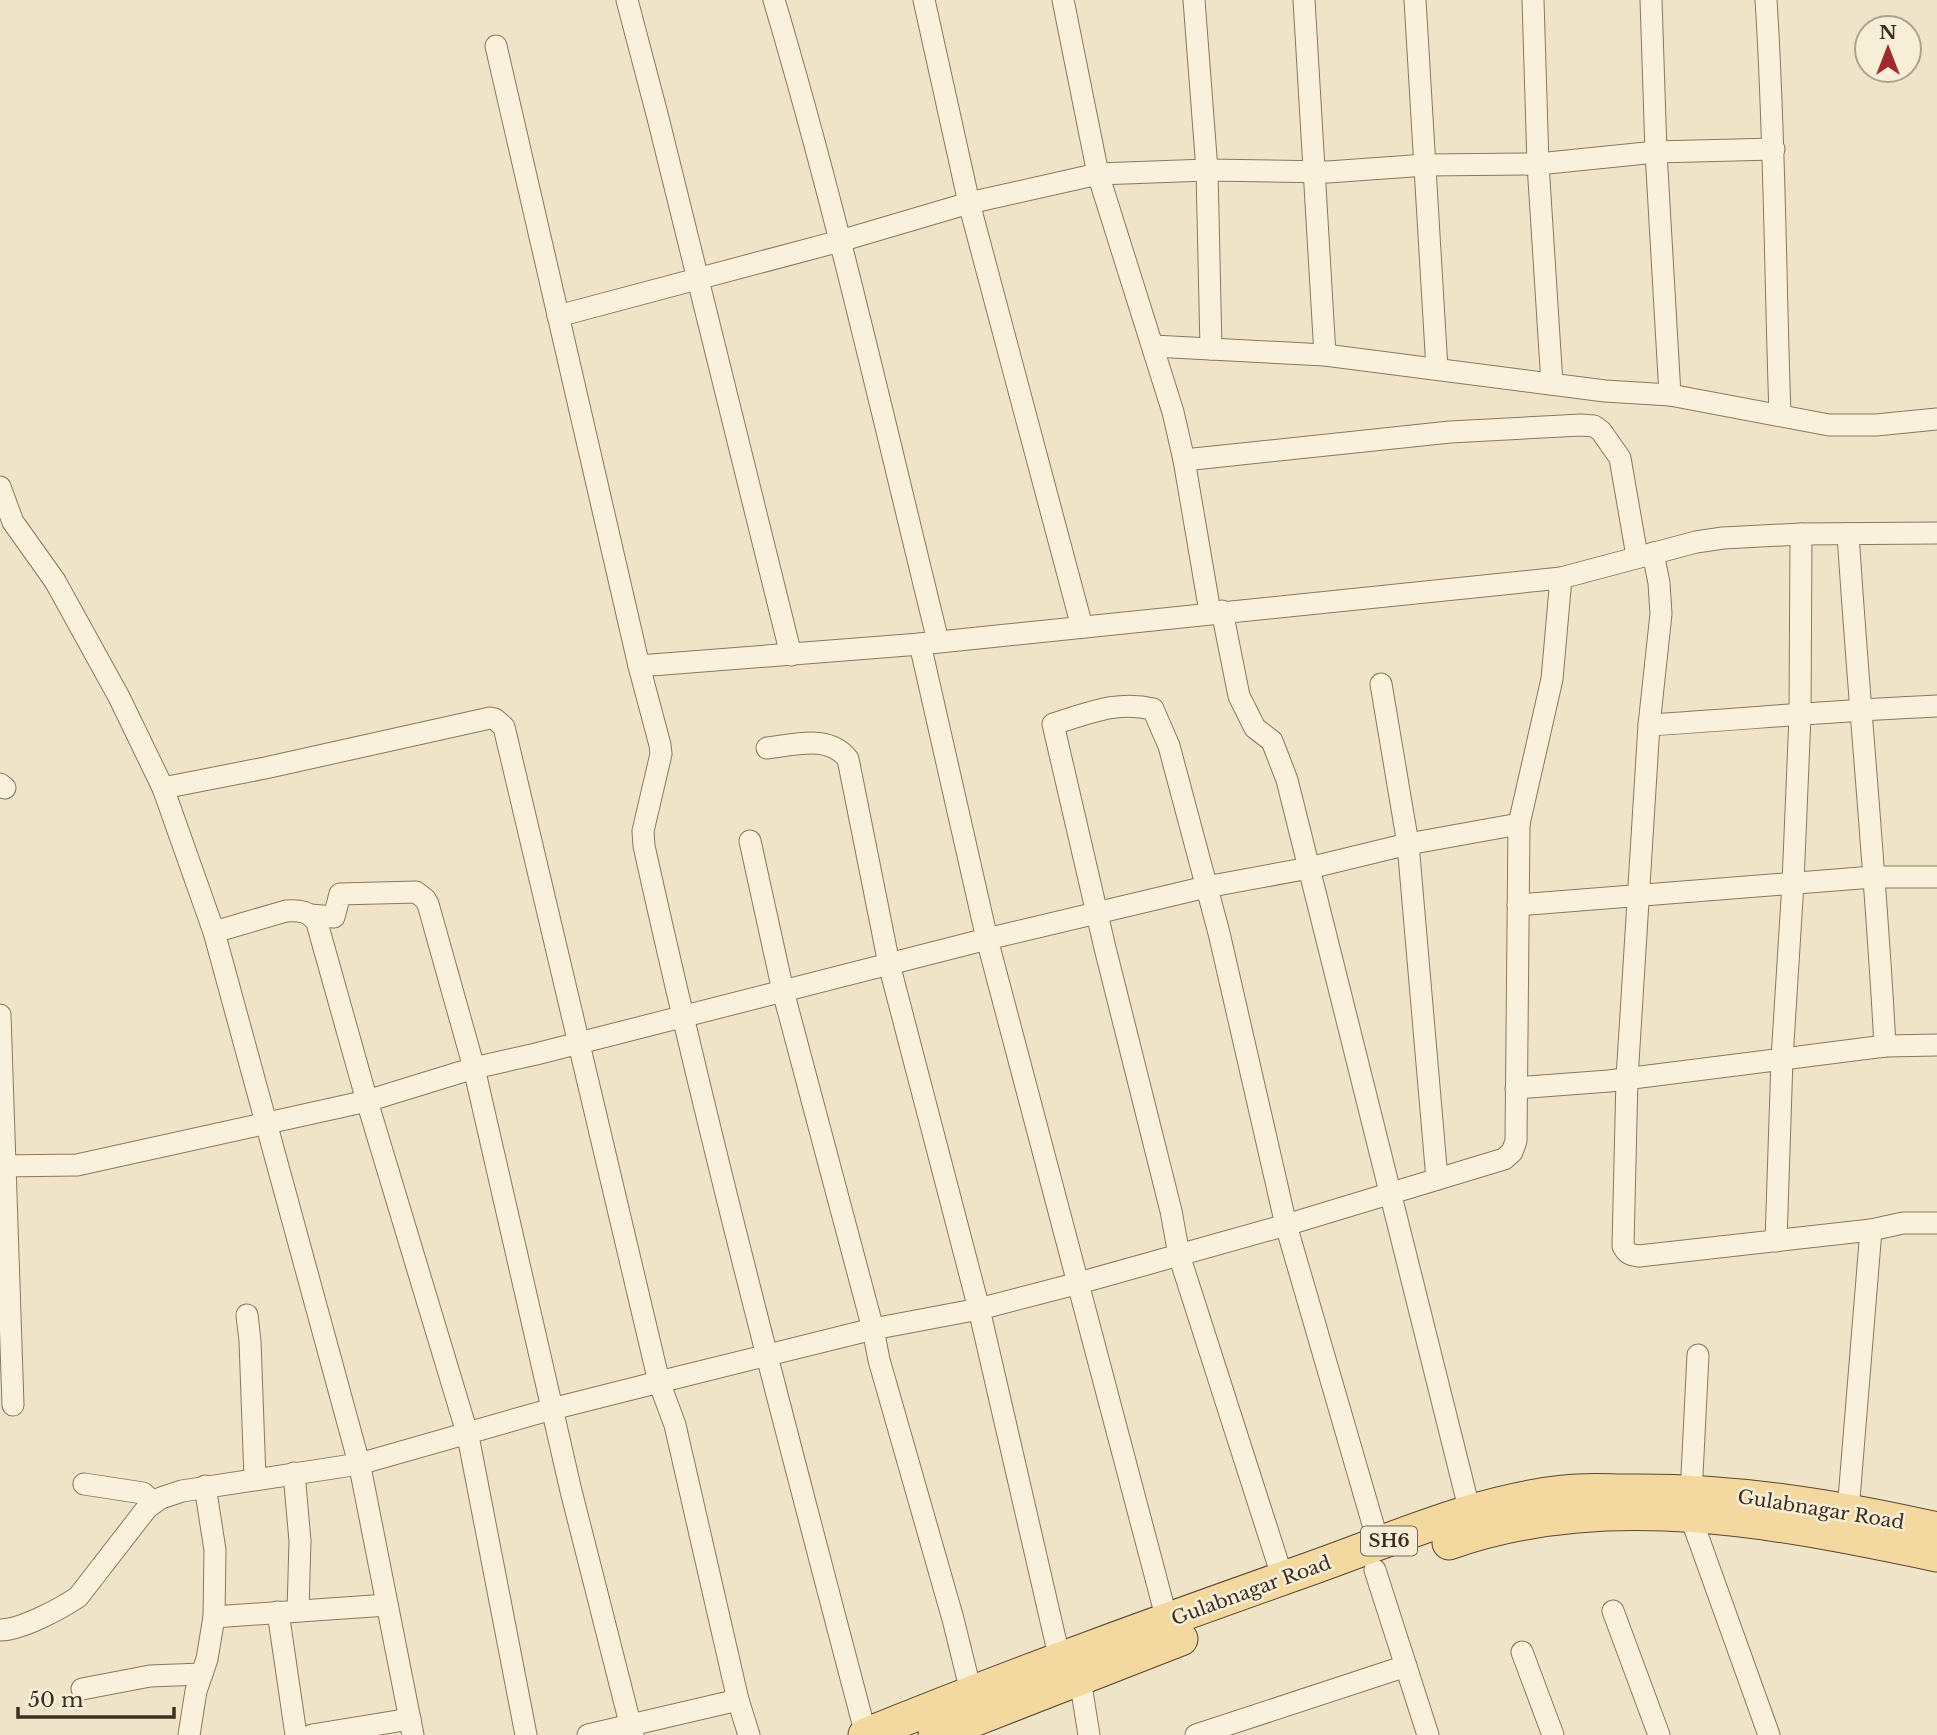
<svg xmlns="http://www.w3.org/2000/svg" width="1937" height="1735" viewBox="0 0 1937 1735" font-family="'Libre Baskerville',serif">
	<rect width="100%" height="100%" fill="#f0e4c8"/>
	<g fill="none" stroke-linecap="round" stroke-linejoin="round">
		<defs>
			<g id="street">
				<path d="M627 0 658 118 791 655"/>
				<path d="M774 0C837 211 885 427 938 641"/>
				<path d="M924 0 969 203 1082 627"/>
				<path d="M1063 0 1098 174 1173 412 1184 460 1210 612"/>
				<path d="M1194 0 1207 170 1211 349"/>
				<path d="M1304 0 1325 355"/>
				<path d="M1415 0 1437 369"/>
				<path d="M1533 0 1538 164 1552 384"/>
				<path d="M1651 0 1656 152 1670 395"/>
				<path d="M1766 0C1775 138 1775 276 1780 414"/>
				<path d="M558 316 840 241 969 203 1098 174 1207 170 1328 172 1426 165 1538 164 1656 152 1774 149"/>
				<path d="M1153 346 1325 355 1605 391 1670 395 1829 425H1876L1937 419"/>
				<path d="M1184 460 1450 432 1581 425 1594 426 1601 431 1620 458 1637 556"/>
				<path d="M0 487 13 522 55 581 119 697 163 788 214 932 360 1467 413 1735"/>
				<path d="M1848 534C1859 705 1876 875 1885 1046"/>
				<path d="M1653 553 1659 583 1661 614 1649 725 1627 1078 1623 1246C1627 1254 1631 1255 1639 1256L1871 1230 1848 1511"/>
				<path d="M1222 611 1239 696 1255 728 1272 741 1287 780 1470 1512"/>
				<path d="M920 644 1561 578 1696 542 1723 538 1801 534 1937 533"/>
				<path d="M639 666 660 745 661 754 643 831 644 846C710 1144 788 1439 866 1735"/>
				<path d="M1381 684 1408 844 1437 1179"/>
				<path d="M1649 725C1745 719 1841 710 1937 706"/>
				<path d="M767 748C795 745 829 734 848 759L889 964 979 1309 1060 1660"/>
				<path d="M0 784 5 788"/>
				<path d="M163 788 265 768 490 718 495 719 504 727 659 1382 675 1425 738 1700 749 1735"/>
				<path d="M1519 824 1552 679 1561 578"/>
				<path d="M750 841 783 991 873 1329 879 1360 953 1619 971 1692"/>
				<path d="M1518 905 1873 877H1937"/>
				<path d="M310 915 334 917 340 894 416 892 425 899 428 904 474 1068 571 1491 633 1735"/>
				<path d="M214 932 286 911C299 910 310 911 317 923L367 1101 468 1436 526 1735"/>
				<path d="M0 1015 13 1405"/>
				<path d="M1516 1088 1609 1081 1885 1046 1937 1045"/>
				<path d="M0 1166 77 1165 367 1101 474 1068 536 1054 987 939 920 644 639 666 496 46"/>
				<path d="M1871 1230 1903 1223H1937"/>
				<path d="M1776 1241 1782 1059 1793 883 1800 716 1801 534"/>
				<path d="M247 1315 250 1341 255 1479"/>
				<path d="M1698 1355 1690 1515 1769 1735"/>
				<path d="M294 1473 300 1541 298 1611"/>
				<path d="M84 1484 143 1493 153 1502"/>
				<path d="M1375 1570 1428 1735"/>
				<path d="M1283 1579 1179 1255 1171 1211 1105 948 1053 724C1087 714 1117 700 1153 709L1169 746 1219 933 1286 1225 1379 1545"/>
				<path d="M1613 1611 1659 1735"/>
				<path d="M278 1612 296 1735"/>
				<path d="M214 1617 387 1605"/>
				<path d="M0 1630C21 1630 60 1609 78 1597L147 1508 161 1498 182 1491 359 1464 552 1409 659 1382 873 1329 979 1309 1079 1283 1286 1225 1504 1159 1512 1152 1516 1141 1519 824 1408 844 1309 868 1206 887 987 939C1048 1166 1109 1393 1167 1620"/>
				<path d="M1522 1652 1553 1735"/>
				<path d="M1080 1679 1089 1735"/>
				<path d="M82 1689 150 1676 202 1674"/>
				<path d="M189 1735 196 1691 207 1659 214 1617 215 1550 205 1486"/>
				<path d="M312 1735 410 1719"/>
				<path d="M588 1735 738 1700"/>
				<path d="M1196 1735 1406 1666"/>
			</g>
			<g id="primary">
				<path d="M1449 1543C1607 1487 1779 1522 1937 1555"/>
				<path d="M865 1735C1012 1675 1162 1621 1312 1568 1394 1539 1477 1501 1564 1492 1586 1489 1609 1491 1631 1491 1735 1490 1836 1506 1937 1529"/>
				<path d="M935 1735 1181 1639"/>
			</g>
		</defs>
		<use href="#street" stroke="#8d765c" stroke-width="23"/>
		<use href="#primary" stroke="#5b4430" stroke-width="35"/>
		<use href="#street" stroke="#faf1dc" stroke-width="21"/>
		<use href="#primary" stroke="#f3d9a0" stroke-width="33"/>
	</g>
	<g text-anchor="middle" stroke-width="5" stroke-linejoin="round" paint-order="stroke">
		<rect fill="#f7eed8" stroke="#756857" stroke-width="2" x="1361" y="1526.5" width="56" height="29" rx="5"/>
		<g font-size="18" font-weight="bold" fill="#3d2e20">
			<text x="1389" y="1547">SH6</text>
		</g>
		<g font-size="19" fill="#3d2e20" stroke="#f7eed8">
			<text transform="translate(1821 1509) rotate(9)" y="7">Gulabnagar Road</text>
			<text transform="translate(1251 1590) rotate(-20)" y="7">Gulabnagar Road</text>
		</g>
	</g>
	<g transform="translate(1888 49)"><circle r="33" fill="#f7eed8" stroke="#ada18e" stroke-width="2"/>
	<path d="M0-5L12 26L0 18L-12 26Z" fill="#9e2a2b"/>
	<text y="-10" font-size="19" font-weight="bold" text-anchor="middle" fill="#3d2e20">N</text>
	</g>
	<path d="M18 1707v10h156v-10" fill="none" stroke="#3d2e20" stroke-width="3.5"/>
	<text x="28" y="1707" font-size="21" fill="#3d2e20" stroke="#f7eed8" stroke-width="5" paint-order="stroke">50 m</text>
</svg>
